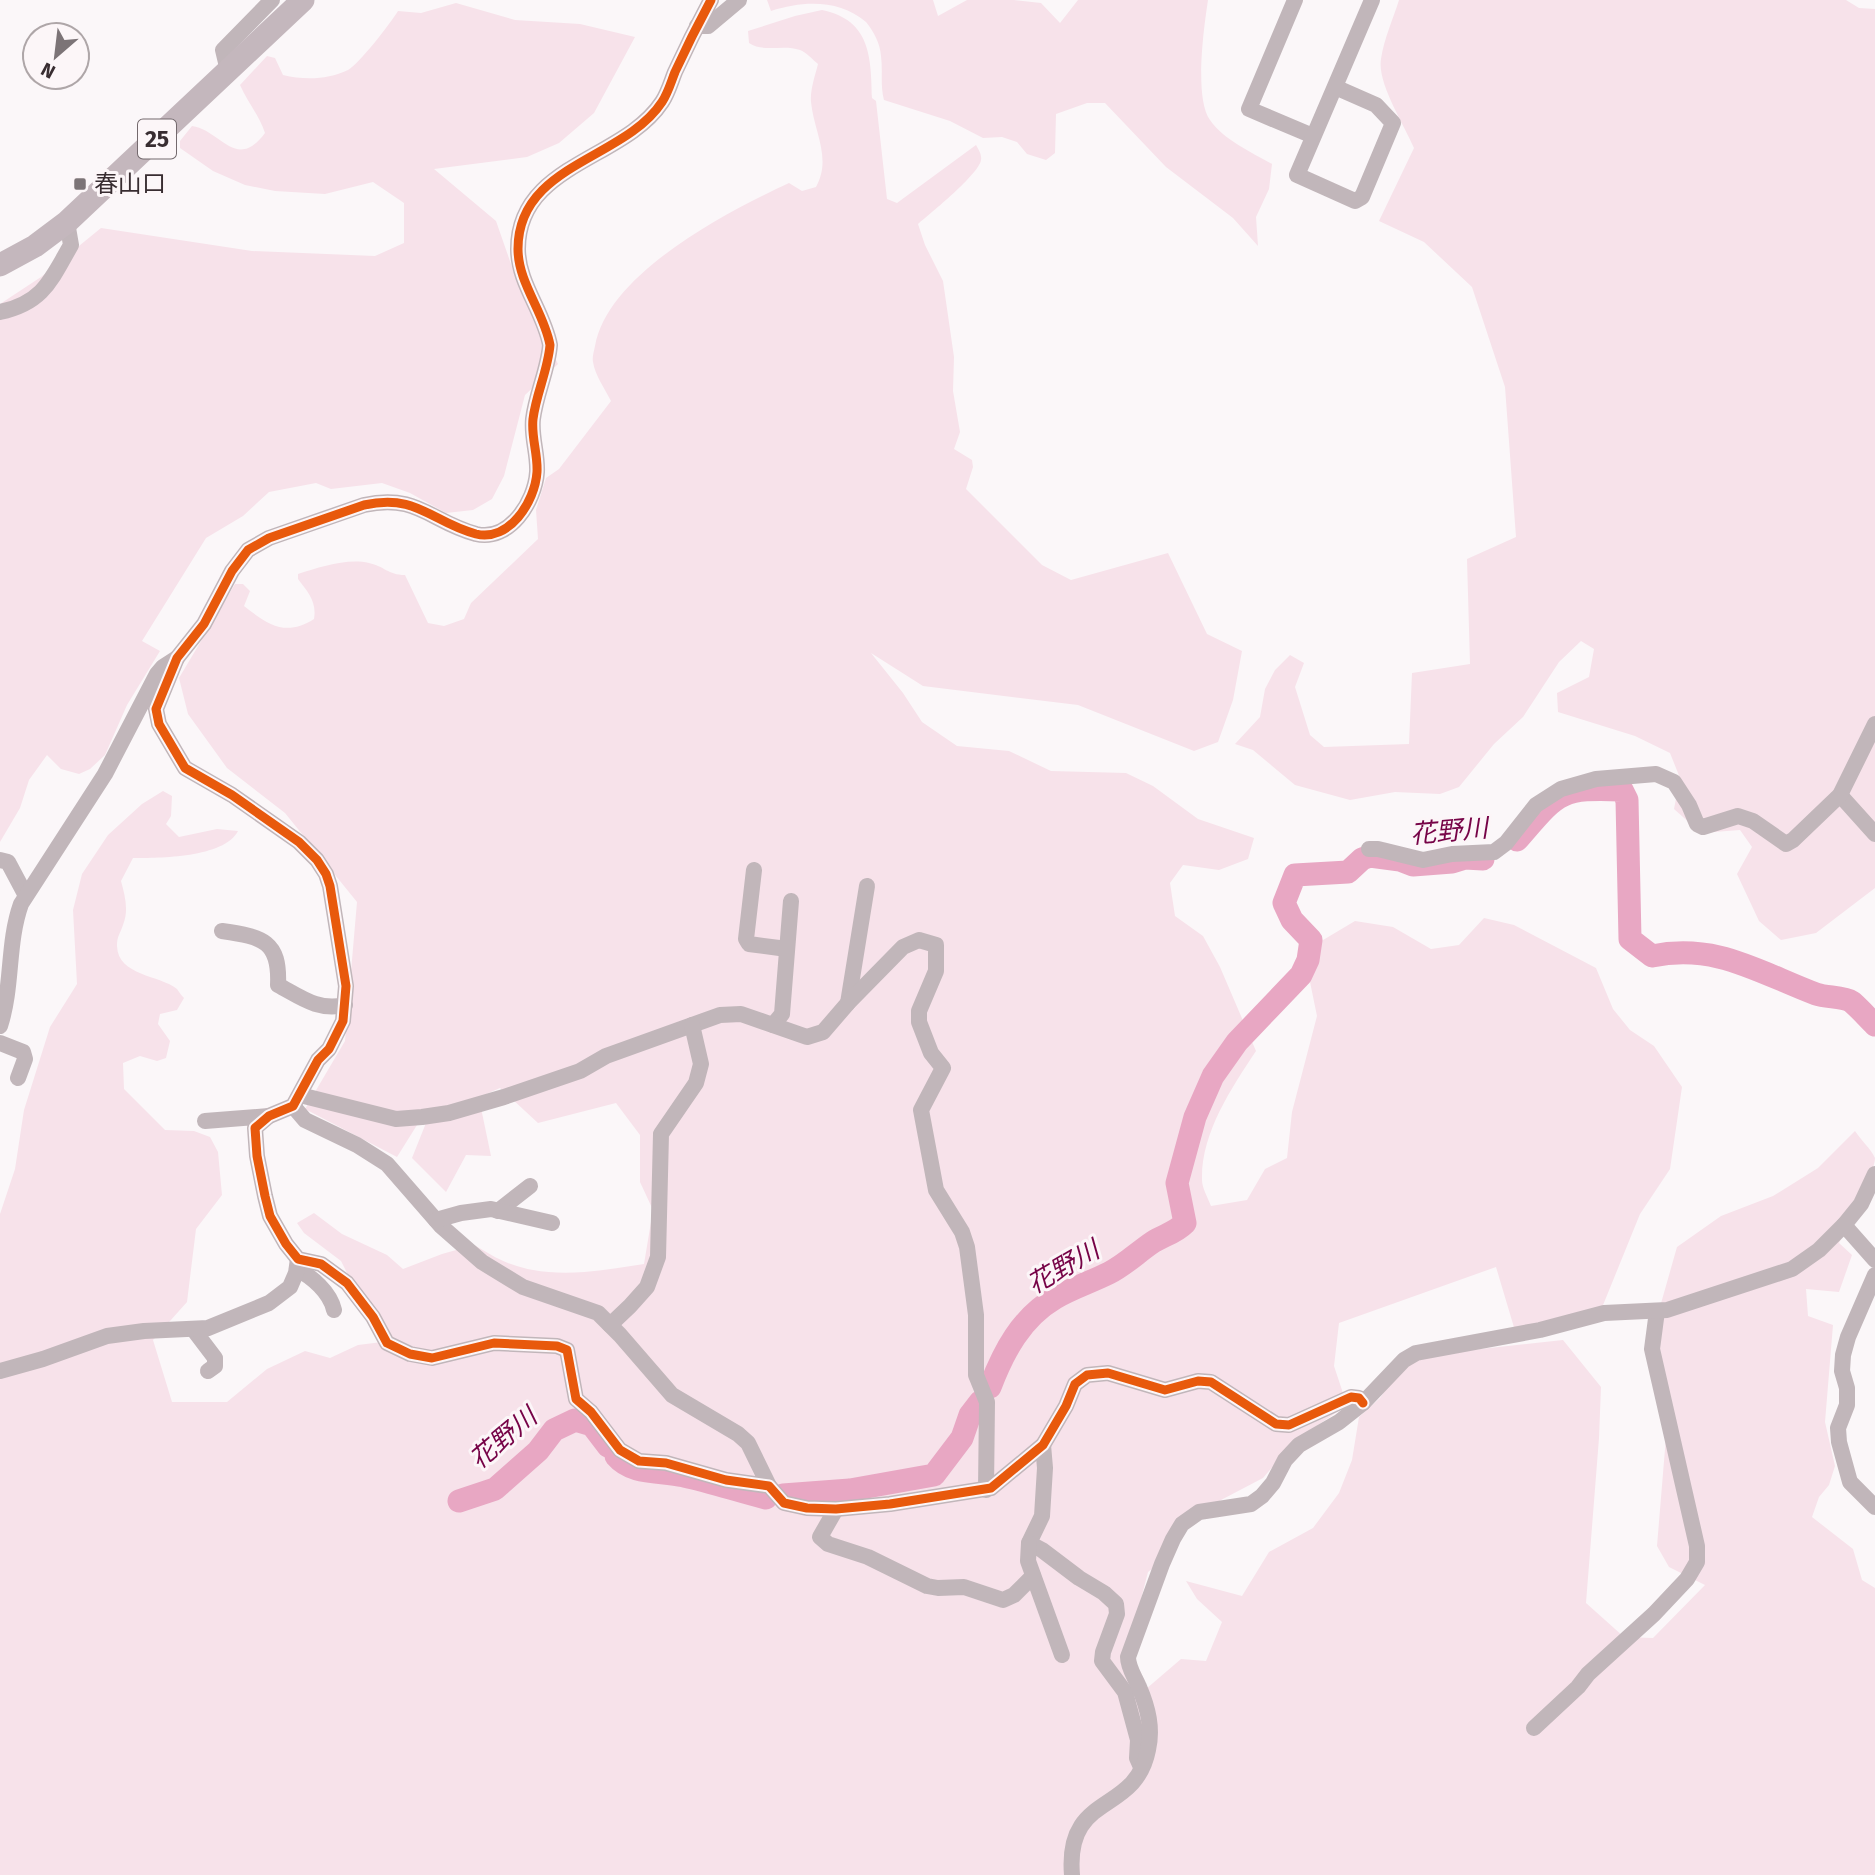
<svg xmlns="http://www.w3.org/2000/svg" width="1875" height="1875" viewBox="0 0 1875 1875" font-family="'Fira Sans','Noto Sans JP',sans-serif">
	<rect width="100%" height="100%" fill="#fbf7f9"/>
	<g fill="#f7e2ea">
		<path d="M767 0H933L938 16 967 0H1014L1041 3 1060 23 1078 0H1208C1204 27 1194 98 1210 120 1224 140 1251 152 1272 164L1269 189 1256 217 1258 246 1233 218 1166 167 1105 103H1087L1056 114 1055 153 1046 160 1027 154 1017 142 1002 137 983 138 950 121 884 100C880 85 883 71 881 56 880 43 874 32 866 22 840 0 805 0 771 11Z"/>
		<path d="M1399 0H1846L1859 8 1875 9V888L1816 933 1781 940 1759 921 1737 874 1752 847 1740 830 1701 833 1674 809 1680 778 1670 753 1635 736 1558 712 1557 693 1589 677 1594 649 1581 641 1559 662 1523 717 1494 744 1459 787 1440 794 1395 792 1350 800 1295 785 1253 750 1235 744 1260 717 1265 689 1275 670 1290 655 1304 663 1295 687 1310 735 1324 747 1409 744 1412 673 1470 664 1467 559 1516 537 1505 387 1472 287 1424 242 1379 221 1414 148C1404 124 1377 83 1381 59 1384 39 1393 19 1399 0Z"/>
		<path d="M456 3 515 20 580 24 635 37 594 113 559 143 527 157 434 169 496 221 519 287 558 364 525 395 504 476 492 499 473 510 446 513 410 493 382 483 331 489 316 483 269 492 243 516 206 538 142 641 160 651 127 705 105 755 90 769 79 774 61 769 47 755 29 780 20 808 0 842V304L41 277 101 228 252 251 375 256 404 243V203L373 182 325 194 275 191 245 185 213 171 180 148V141L192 126C221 130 236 172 265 133 259 115 248 103 240 85L267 56 275 58 283 75C304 80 327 80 348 70 359 64 390 24 398 11L421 13Z"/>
		<path d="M822 10C871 20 871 58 872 98L876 101 887 199 897 203 976 145C978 149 982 154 981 160 979 174 931 213 918 224L925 245 943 281 954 357 953 391 960 432 954 449 972 460 973 467 966 489 1042 565 1071 580 1168 553 1207 634 1242 651 1233 700 1218 742 1194 751 1078 705 923 686 871 653 903 693 922 722 957 746 1009 751 1051 771 1126 773 1153 786 1198 819 1254 838 1248 859 1219 870 1183 865 1170 883 1175 916 1203 936 1220 967 1256 1051C1231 1089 1201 1133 1202 1180 1202 1188 1208 1198 1211 1206L1247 1200 1265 1169 1287 1158 1292 1112 1317 1016 1310 982 1313 946 1355 921 1393 927 1431 949 1459 945 1484 918 1514 925 1596 968 1613 1009 1630 1030 1654 1046 1682 1087 1670 1169 1640 1214 1599 1315 1516 1334 1496 1267 1339 1323 1334 1366 1347 1405 1295 1441 1263 1478 1221 1500 1185 1528 1163 1561 1148 1572 1132 1634 1139 1695 1181 1659 1206 1661 1222 1622 1197 1599 1186 1581 1242 1596 1269 1552 1313 1528 1339 1493 1352 1460 1359 1417 1380 1398 1407 1357 1563 1340 1601 1387 1599 1438 1586 1603 1624 1637 1653 1638 1705 1585 1669 1567 1657 1546 1667 1425 1656 1321 1677 1247 1721 1216 1773 1196 1818 1168 1855 1131C1860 1139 1871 1149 1875 1158 1875 1173 1847 1228 1839 1243L1852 1255 1839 1292 1806 1289 1808 1316 1833 1325 1825 1422 1835 1466 1829 1485 1819 1497 1812 1517 1853 1549 1862 1580 1875 1588V1875H0V1214L15 1169 24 1110 50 1027 77 984 73 910 82 874 108 835 142 804 163 791 172 796 171 816 166 824 179 837 217 829 238 831C224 858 159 858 133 858L121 881C125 896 129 910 123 925 120 934 117 936 117 946 118 976 160 975 177 989 179 992 181 995 184 998L177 1010 160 1014 158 1024 170 1041 166 1058 157 1061 140 1056 123 1063 124 1089 165 1130 194 1131 210 1137 218 1152 222 1195 196 1229 187 1302 153 1340 172 1402H227L267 1369 305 1351 330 1358 358 1345 382 1342 341 1261 304 1233 297 1223 314 1213 342 1234 387 1255 403 1269 442 1254 474 1245C485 1251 497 1259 508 1263 551 1280 600 1271 644 1264L653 1210 640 1182V1135L616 1103 538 1123 500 1088 417 1125 397 1157 305 1109 345 1041 357 902 285 813 227 768 188 714 179 678 235 584H243L250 591 244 606C268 625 286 637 314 619 317 602 308 592 298 579V574C320 567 347 558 369 563 384 566 388 575 405 575L428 623 444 626 464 619 471 603 538 539 536 510 546 478 559 469 611 401C605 389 595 375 593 362 592 357 594 351 595 346 608 273 727 212 789 183L802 191 816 187C832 158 814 132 811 102 810 90 815 76 818 64 813 60 806 52 800 50 783 44 764 53 749 43L748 31 795 16Z"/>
		<path d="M481 1108 491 1156 466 1155 446 1192 412 1158 426 1123Z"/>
	</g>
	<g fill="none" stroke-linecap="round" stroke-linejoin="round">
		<g stroke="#e8a7c3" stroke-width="23">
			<path d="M1517 840C1557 794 1558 787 1622 790L1627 800 1630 939 1652 956C1716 943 1758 972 1816 994 1827 998 1843 996 1852 1002 1860 1009 1868 1018 1875 1025"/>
			<path d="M990 1387C1004 1351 1021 1318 1055 1298 1072 1288 1091 1282 1109 1273 1125 1265 1138 1252 1153 1242 1164 1235 1175 1233 1185 1223L1177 1183 1195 1117 1213 1076 1237 1042 1301 975 1308 960 1311 940 1292 920 1284 903 1295 875 1348 872 1362 859 1370 856 1400 860 1413 865 1452 862 1465 858 1483 859"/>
			<path d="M616 1456C633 1476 662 1470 684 1476 712 1482 738 1491 766 1498"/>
			<path d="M783 1495 850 1490 934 1475 962 1438 970 1415 980 1402"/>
			<path d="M459 1501 495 1489 538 1451 554 1430 575 1420 592 1425 608 1446"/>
		</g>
		<g stroke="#c1b6ba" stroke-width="16">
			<path d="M711 0C698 24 686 48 675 72 671 82 668 93 662 102 624 160 518 164 518 249 518 283 544 312 550 345 548 370 536 394 533 419 531 437 538 454 537 472 535 502 509 542 476 534 431 522 417 493 364 505L269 538 248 550 232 571 204 624 177 658 156 709 159 724 185 768 232 795 299 842 317 860 326 874 330 886 346 986 343 1021 329 1049 318 1060 293 1106 269 1116 255 1128 257 1156 265 1196 270 1216 286 1244 298 1259 321 1264 347 1283 373 1317 387 1343 410 1354 432 1358 494 1343 557 1346 567 1350 576 1399 591 1412 620 1450 639 1461 666 1463 726 1480 769 1486 784 1503 807 1508 836 1509 890 1504 991 1488 1043 1445 1066 1406 1075 1384 1087 1375 1108 1373 1165 1390 1198 1381 1211 1382 1276 1424 1289 1425 1351 1397 1359 1398 1363 1403"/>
			<path d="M1295 0 1249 109 1313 136"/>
			<path d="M697 26H708L739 0"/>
			<path d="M228 71 223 50 272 0"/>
			<path d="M1335 87 1376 105 1393 123 1362 197 1355 201 1297 175 1372 0"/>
			<path d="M0 312C43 303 51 280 71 245L67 222"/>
			<path d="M1840 795 1875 834"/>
			<path d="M1369 849H1378L1423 860 1452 854 1494 852 1506 843 1536 805 1561 789 1596 779 1656 774 1674 782 1689 805 1697 824 1703 827 1738 816 1753 821 1786 844 1793 840 1840 795 1875 724"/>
			<path d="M0 860 8 862 25 894"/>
			<path d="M754 870 746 939 749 944 787 949"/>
			<path d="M222 931C263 937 280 941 278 985 302 998 318 1011 345 1005"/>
			<path d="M848 1003 867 886"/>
			<path d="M773 1025 782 1014 791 901"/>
			<path d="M0 1026C13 986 7 943 21 904L105 774 157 674 163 667 177 658"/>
			<path d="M0 1043 23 1052 25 1059 18 1078"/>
			<path d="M300 1095 396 1119 422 1117 449 1113 504 1097 580 1071 606 1056 720 1015 741 1014 807 1037 823 1032 848 1003 903 947 919 940 936 945V971L919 1011V1022L931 1053 943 1068 921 1110 936 1190 962 1232 967 1247 976 1315V1375L987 1402 986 1490"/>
			<path d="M293 1106 305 1120 357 1145 387 1164 441 1226 482 1262 523 1287 598 1313 620 1335 672 1395 738 1434 748 1443 769 1486"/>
			<path d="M205 1121 269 1116"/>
			<path d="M498 1211 530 1186"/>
			<path d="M436 1220 461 1213 491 1209 552 1223"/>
			<path d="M1844 1225 1875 1260"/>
			<path d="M297 1269C312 1277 330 1292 334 1310"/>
			<path d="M1875 1275 1848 1337 1843 1355 1842 1371 1847 1388V1405L1838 1428 1839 1442 1850 1482 1875 1507"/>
			<path d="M610 1325 630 1306 647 1287 658 1257 661 1134 696 1083 701 1064 692 1025"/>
			<path d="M193 1329 215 1358V1366L208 1371"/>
			<path d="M0 1371 43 1359 107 1336 144 1331 208 1328 269 1303 290 1287 296 1273 298 1259"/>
			<path d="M1043 1445 1045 1468 1042 1516 1029 1543 1042 1550 1079 1578 1104 1593 1116 1604 1117 1614 1103 1652 1102 1661 1125 1692 1138 1740 1137 1758 1141 1767"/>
			<path d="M836 1509 820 1537 828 1544 868 1557 927 1586 938 1588 964 1587 1003 1600 1014 1595 1033 1576"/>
			<path d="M1029 1543 1028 1561 1062 1655"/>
			<path d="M1534 1728 1578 1687 1588 1674 1654 1614 1687 1579 1697 1562V1546L1652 1349 1657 1311"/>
			<path d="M1072 1875C1065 1791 1135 1816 1148 1750 1153 1728 1148 1708 1139 1687 1135 1677 1128 1668 1128 1657L1162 1564 1173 1539 1182 1524 1199 1512 1251 1504 1262 1496 1273 1483 1285 1460 1299 1445 1339 1422 1363 1403 1404 1360 1416 1353 1540 1330 1604 1313 1667 1310 1792 1269 1819 1250 1844 1225 1861 1204 1875 1174"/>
		</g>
		<path stroke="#c4b7bd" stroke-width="23" d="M0 265 35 246 67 222 303 0"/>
		<defs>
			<path id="cycleway" d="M711 0C698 24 686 48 675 72 671 82 668 93 662 102 624 160 518 164 518 249 518 283 544 312 550 345 548 370 536 394 533 419 531 437 538 454 537 472 535 502 509 542 476 534 431 522 417 493 364 505L269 538 248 550 232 571 204 624 177 658 156 709 159 724 185 768 232 795 299 842 317 860 326 874 330 886 346 986 343 1021 329 1049 318 1060 293 1106 269 1116 255 1128 257 1156 265 1196 270 1216 286 1244 298 1259 321 1264 347 1283 373 1317 387 1343 410 1354 432 1358 494 1343 557 1346 567 1350 576 1399 591 1412 620 1450 639 1461 666 1463 726 1480 769 1486 784 1503 807 1508 836 1509 890 1504 991 1488 1043 1445 1066 1406 1075 1384 1087 1375 1108 1373 1165 1390 1198 1381 1211 1382 1276 1424 1289 1425 1351 1397 1359 1398 1363 1403"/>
		</defs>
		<use href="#cycleway" stroke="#fcf6f8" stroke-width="13"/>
		<use href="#cycleway" stroke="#e8590c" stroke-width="9"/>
	</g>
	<rect fill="#7c7477" stroke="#fcf6f8" stroke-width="2.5" x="73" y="177" width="14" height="14" rx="3.5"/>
	<g text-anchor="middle" stroke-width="6" stroke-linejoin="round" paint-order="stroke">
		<rect fill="#fcf6f8" stroke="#73696d" stroke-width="2" x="138" y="119.5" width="38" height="39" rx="5"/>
		<g font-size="23" font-weight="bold" fill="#382d31">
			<text x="157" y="147">25</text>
		</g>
		<g font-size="24" fill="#382d31" stroke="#fcf6f8" text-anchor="start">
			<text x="94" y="192">春山口</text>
		</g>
		<g font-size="26" font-style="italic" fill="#760347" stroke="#fcf6f8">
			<text transform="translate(1449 831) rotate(-5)" y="9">花野川</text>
			<text transform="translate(1063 1267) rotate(-30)" y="9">花野川</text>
			<text transform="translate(503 1438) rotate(-40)" y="9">花野川</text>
		</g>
	</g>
	<g transform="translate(56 56) rotate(208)"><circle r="33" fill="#fcf6f8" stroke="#aea6a8" stroke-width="2"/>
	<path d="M0-5L12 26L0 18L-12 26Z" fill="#7c7477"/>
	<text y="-10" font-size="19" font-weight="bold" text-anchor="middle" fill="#382d31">N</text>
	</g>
</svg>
